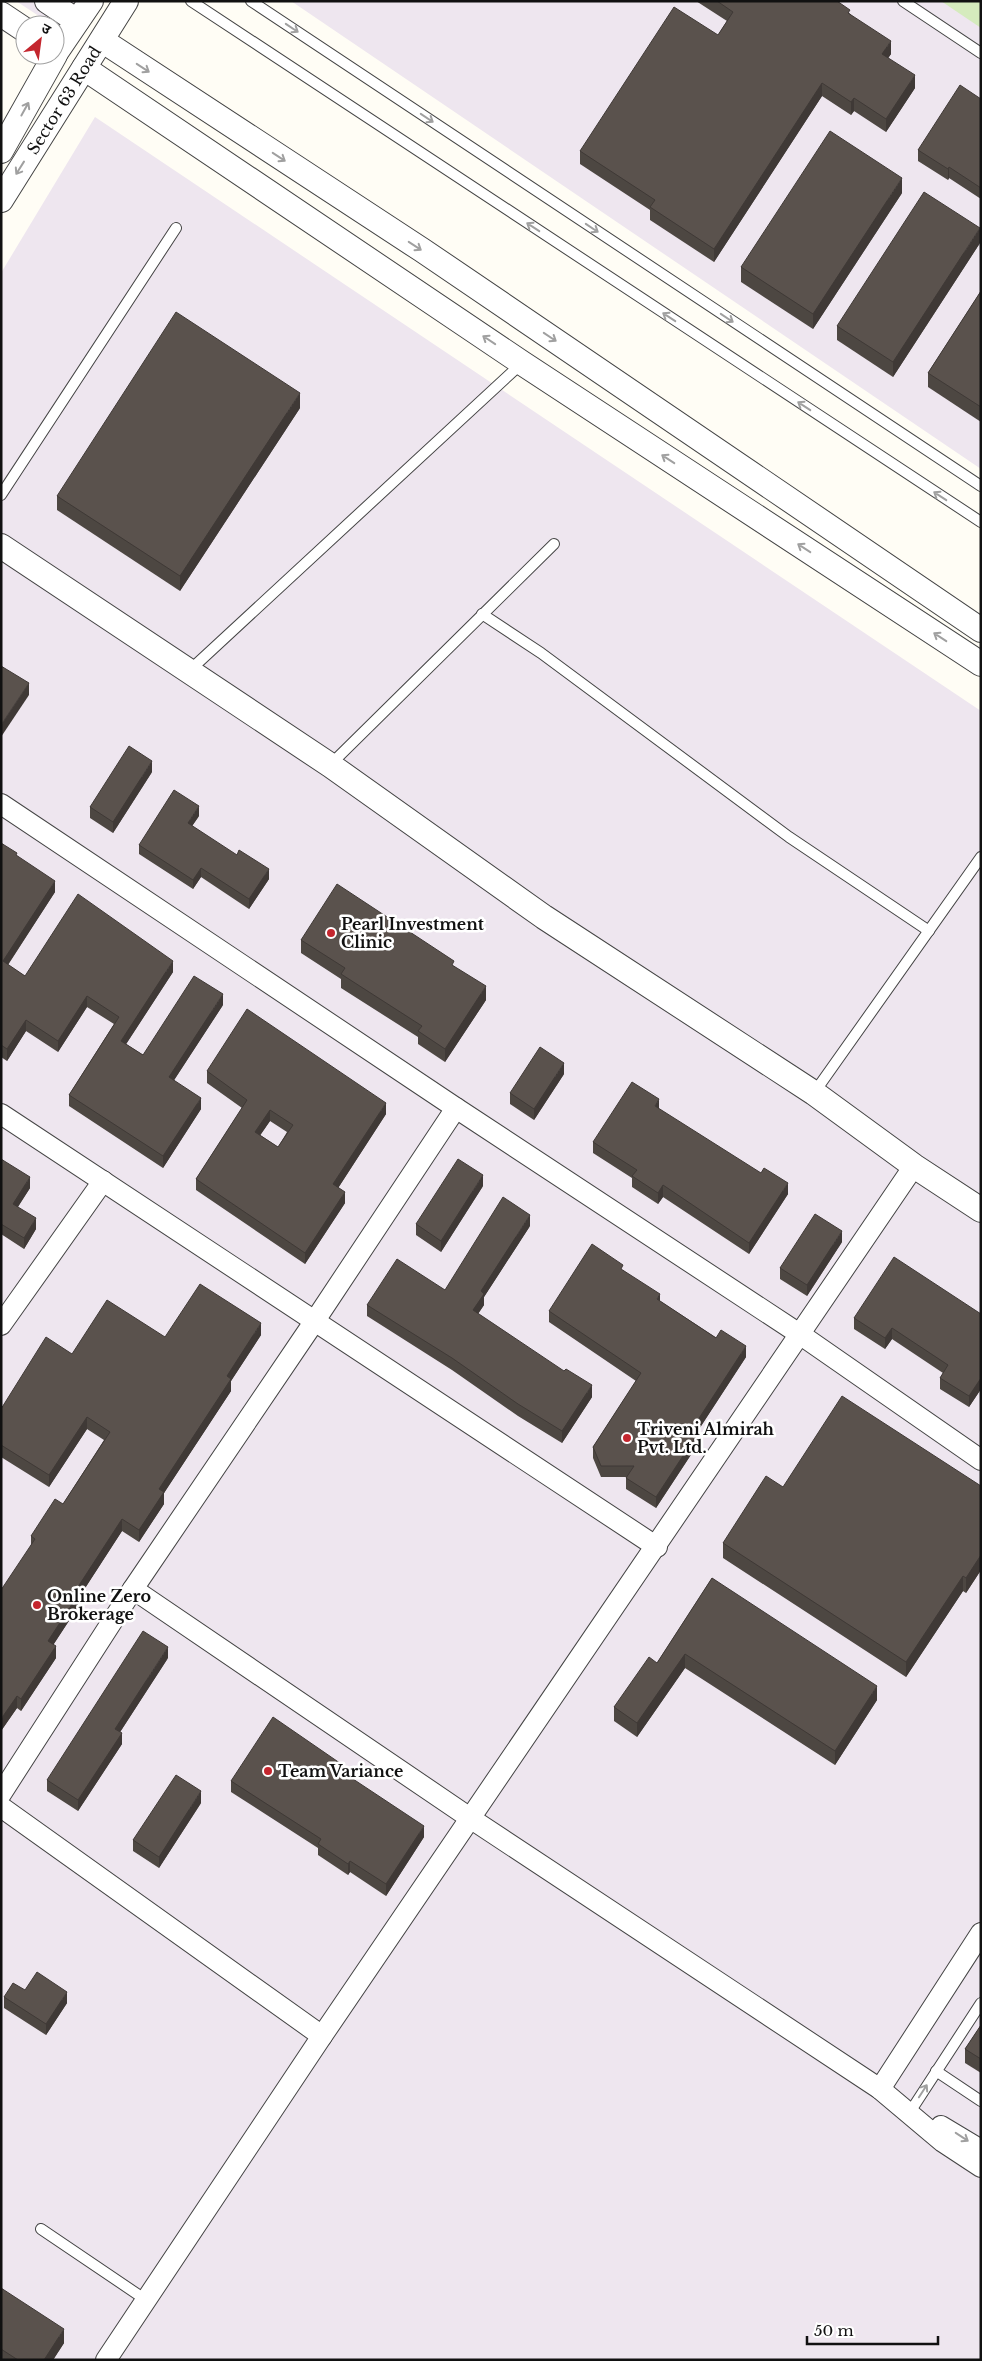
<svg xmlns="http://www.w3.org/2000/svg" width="982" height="2361" viewBox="0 0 982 2361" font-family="'Libre Baskerville','Noto Sans Devanagari',serif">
	<rect width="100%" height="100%" fill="#fffdf5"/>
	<g fill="#eee6ef">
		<path d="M16 1H99L74 39Z"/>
		<path d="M291 1H981V469Z"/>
		<path d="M95 117 981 711V2360H1V273Z"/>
	</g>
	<path fill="#d5ebbd" d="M941 1H981V28Z"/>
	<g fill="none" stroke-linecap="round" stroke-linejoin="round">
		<defs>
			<g id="service">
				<path d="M191 1 981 522"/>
				<path d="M251 1 981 486"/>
				<path d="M903 1 981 53"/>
				<path d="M1 495 176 228"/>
				<path d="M482 614 541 653 789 837 929 931"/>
				<path d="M189 671 522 363"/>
				<path d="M330 765 554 544"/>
				<path d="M814 1093 981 857"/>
				<path d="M936 2071 981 2101"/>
				<path d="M910 2112 981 2003"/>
				<path d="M41 2229 146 2300"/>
			</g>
			<g id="minor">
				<path d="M1 804 456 1108 801 1335 981 1460"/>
				<path d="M1 1114 657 1547"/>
				<path d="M1 1325 103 1181"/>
				<path d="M133 1589 470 1818 880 2089 943 2142 981 2167"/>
				<path d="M1 1794 133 1589 314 1322 456 1108"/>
				<path d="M1 1807 322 2036"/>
				<path d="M880 2089 981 1933"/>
				<path d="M941 2126 981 2150"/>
				<path d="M106 2360 322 2036 914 1166"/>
			</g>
			<g id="tertiary">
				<path d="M47 1 77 21"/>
				<path d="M1 14 25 30"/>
				<path d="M103 41 422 250 981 630"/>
				<path d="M55 54 91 1"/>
				<path d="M84 68 522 363 981 664"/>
				<path d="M1 151 55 55"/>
				<path id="s1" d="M1 200 126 1"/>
				<path d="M1 546 330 765 544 917 814 1093 914 1166 981 1210"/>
			</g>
		</defs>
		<use href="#service" stroke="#444" stroke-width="12"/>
		<use href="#minor" stroke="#444" stroke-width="22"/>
		<use href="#tertiary" stroke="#444" stroke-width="26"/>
		<use href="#service" stroke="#fff" stroke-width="10"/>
		<use href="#minor" stroke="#fff" stroke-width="20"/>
		<use href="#tertiary" stroke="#fff" stroke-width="24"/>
	</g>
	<g fill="#4d4742" fill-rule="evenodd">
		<path d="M696 1H837L891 54 888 58 915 88 886 132 854 111 851 115 822 96 714 262 650 220V210L580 164V151L718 35 727 21Z"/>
		<path d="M981 99V199L949 178 948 180 918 161V150Z"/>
		<path d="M902 193 813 329 741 282V267Z"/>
		<path d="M980 243 893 377 837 340V326Z"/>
		<path d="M981 291V422L928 387V373Z"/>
		<path d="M300 408 180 591 57 510V496Z"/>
		<path d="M152 772 113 833 90 818V807Z"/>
		<path d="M199 816 192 826 269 879 249 909 201 877 193 889 139 854V845Z"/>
		<path d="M1 843 17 856 55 892 8 965 25 976 173 972 126 1044 143 1055 223 1005 174 1080 201 1109 163 1168 69 1106V1095L114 1024 87 1007 58 1052 26 1031 7 1061 1 1057Z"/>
		<path d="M301 940 454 966 486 1000 445 1062 418 1044V1037L341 988V979L301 953Z"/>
		<path d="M207 1071 386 1114 338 1188 345 1203 305 1264 196 1190V1179L242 1108 207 1083ZM270 1121 287 1132 278 1147 260 1135Z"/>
		<path d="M564 1074 534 1120 510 1104V1093Z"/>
		<path d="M659 1109 788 1194 749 1254 663 1197 658 1204 632 1187V1178L593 1153V1142Z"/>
		<path d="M1 1159 30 1188 18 1207 36 1229 24 1249 1 1234Z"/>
		<path d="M483 1186 441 1252 416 1235V1224Z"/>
		<path d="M530 1226 484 1297V1305L478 1314 592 1397 562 1443 518 1416 452 1370 367 1316V1305L445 1290Z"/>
		<path d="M842 1242 807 1296 780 1279V1268Z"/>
		<path d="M623 1270 660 1301 746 1357 697 1432 698 1444 656 1508 626 1489V1477H601L593 1458V1447L636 1381 549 1322V1311Z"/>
		<path d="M981 1314V1389L969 1407 940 1389V1378L943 1373 892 1339 885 1349 854 1329V1318Z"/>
		<path d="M261 1335 231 1381V1391L164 1493V1504L139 1542 122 1531 78 1599V1607L53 1645 56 1658 21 1711 17 1708 1 1731 31 1545V1536L63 1504 104 1440 87 1429 49 1487 1 1457V1409L72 1354 165 1337Z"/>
		<path d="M981 1486V1570L966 1593 963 1591 906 1677 723 1558V1543L783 1487Z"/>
		<path d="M712 1578 877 1700 835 1765 685 1668 637 1737 614 1721V1707L657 1663Z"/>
		<path d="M168 1658 120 1732 122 1744 78 1811 47 1791V1780Z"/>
		<path d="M350 1777 424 1837 386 1896 350 1872 348 1875 318 1855V1848L231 1792V1781Z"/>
		<path d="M201 1803 159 1868 133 1851V1840Z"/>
		<path d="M25 1990 67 2003 46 2035 4 2008V1997Z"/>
		<path d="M981 2025V2073L965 2063V2049Z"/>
		<path d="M1 2288 64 2343 53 2360H1Z"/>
	</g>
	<g fill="#3f3936">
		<path d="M891 41V54L882 67V54Z"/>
		<path d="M915 75V88L886 132V119Z"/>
		<path d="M822 83V96L714 262V249Z"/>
		<path d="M854 98V111L851 115V102Z"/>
		<path d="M949 167V178L948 180V169Z"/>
		<path d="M902 178V193L813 329V314Z"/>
		<path d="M980 228V243L893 377V362Z"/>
		<path d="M300 393V408L180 591V576Z"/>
		<path d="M29 683V695L1 737V725Z"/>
		<path d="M152 761V772L113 833V822Z"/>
		<path d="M199 806V816L188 832V823Z"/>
		<path d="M201 868V877L193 889V880Z"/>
		<path d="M269 869V879L249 909V899Z"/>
		<path d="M55 881V892L3 972V961Z"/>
		<path d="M173 961V972L121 1052V1041Z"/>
		<path d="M486 986V1000L445 1062V1049Z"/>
		<path d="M223 994V1005L169 1088V1077Z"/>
		<path d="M87 996V1007L58 1052V1041Z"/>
		<path d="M26 1020V1031L7 1061V1049Z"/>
		<path d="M564 1063V1074L534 1120V1109Z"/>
		<path d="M201 1098V1109L163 1168V1156Z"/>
		<path d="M659 1099V1111L655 1106Z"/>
		<path d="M386 1103V1114L333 1196V1184Z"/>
		<path d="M270 1110V1121L255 1143V1132Z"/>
		<path d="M483 1175V1186L441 1252V1241Z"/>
		<path d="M30 1177V1188L13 1214V1204Z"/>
		<path d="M788 1183V1194L749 1254V1243Z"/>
		<path d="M663 1185V1197L658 1204V1193Z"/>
		<path d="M345 1192V1203L305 1264V1253Z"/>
		<path d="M530 1215V1226L484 1297V1305L473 1321V1310L481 1291Z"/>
		<path d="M36 1218V1229L24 1249V1238Z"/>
		<path d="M842 1231V1242L807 1296V1285Z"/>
		<path d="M660 1294V1305L657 1299Z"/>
		<path d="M261 1323V1335L231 1381V1391L164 1493V1504L139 1542V1530L159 1489 227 1376Z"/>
		<path d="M892 1328V1339L885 1349V1338Z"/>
		<path d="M746 1346V1357L692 1440V1429Z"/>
		<path d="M981 1378V1389L969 1407V1396Z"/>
		<path d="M592 1385V1397L562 1443V1431Z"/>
		<path d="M87 1417V1429L49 1487V1475Z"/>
		<path d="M698 1433V1444L656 1508V1497Z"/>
		<path d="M122 1519V1531L78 1599V1607L48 1653V1641L74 1593Z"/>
		<path d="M981 1555V1570L966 1593V1578Z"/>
		<path d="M963 1576V1591L906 1677V1662Z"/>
		<path d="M56 1646V1658L21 1711V1699Z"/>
		<path d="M168 1647V1658L115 1740V1729Z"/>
		<path d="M685 1654V1668L637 1737V1723Z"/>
		<path d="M877 1686V1700L835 1765V1751Z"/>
		<path d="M17 1696V1708L1 1731V1719Z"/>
		<path d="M122 1733V1744L78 1811V1800Z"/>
		<path d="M201 1791V1803L159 1868V1857Z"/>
		<path d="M424 1826V1837L386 1896V1884Z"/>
		<path d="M350 1861V1872L348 1875V1864Z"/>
		<path d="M67 1992V2003L46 2035V2024Z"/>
		<path d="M64 2329V2343L53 2360H44Z"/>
	</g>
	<g fill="#5a524d" stroke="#3f3936" fill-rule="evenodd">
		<path d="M717 1H837L850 10 848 13 891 41 882 54 915 75 886 119 854 98 851 102 822 83 714 249 650 207 655 200 580 151 674 7 718 35 733 12Z"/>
		<path d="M960 85 981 99V188L949 167 948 169 918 150Z"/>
		<path d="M830 131 902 178 813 314 741 267Z"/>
		<path d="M924 192 980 228 893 362 837 326Z"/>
		<path d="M981 291V407L928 373Z"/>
		<path d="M176 312 300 393 180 576 57 496Z"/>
		<path d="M1 666 29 683 1 725Z"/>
		<path d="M129 746 152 761 113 822 90 807Z"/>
		<path d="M174 790 199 806 188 823 237 855 239 850 269 869 249 899 201 868 193 880 139 845Z"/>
		<path d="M1 843 17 853 16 855 55 881 3 961 25 976 78 894 173 961 121 1041 143 1055 194 976 223 994 169 1077 201 1098 163 1156 69 1095 119 1017 87 996 58 1041 26 1020 7 1049 1 1045Z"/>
		<path d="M337 884 454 961 452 965 486 986 445 1049 418 1031 422 1026 341 974 345 968 301 940Z"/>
		<path d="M247 1009 386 1103 333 1184 345 1192 305 1253 196 1179 247 1100 207 1071ZM270 1110 293 1125 278 1147 255 1132Z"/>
		<path d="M540 1047 564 1063 534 1109 510 1093Z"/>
		<path d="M632 1082 659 1099 655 1106 761 1173 764 1168 788 1183 749 1243 663 1185 658 1193 632 1176 637 1170 593 1142Z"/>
		<path d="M1 1159 30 1177 13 1204 36 1218 24 1238 1 1224Z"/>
		<path d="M458 1159 483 1175 441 1241 416 1224Z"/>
		<path d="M503 1197 530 1215 481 1291 484 1294 473 1310 564 1371 566 1369 592 1385 562 1431 518 1404 452 1358 367 1305 397 1259 445 1290Z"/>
		<path d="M815 1214 842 1231 807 1285 780 1268Z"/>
		<path d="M592 1244 623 1265 621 1269 660 1294 657 1299 716 1338 721 1330 746 1346 692 1429 698 1433 656 1497 626 1478 634 1466H601L593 1447 641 1373 549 1311Z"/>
		<path d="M894 1257 981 1314V1378L969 1396 940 1378 948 1365 892 1328 885 1338 854 1318Z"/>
		<path d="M200 1284 261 1323 227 1376 231 1379 159 1489 164 1492 139 1530 122 1519 74 1593 78 1595 48 1641 56 1646 21 1699 17 1696 1 1719V1590L35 1539 31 1536 55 1499 63 1504 110 1432 87 1417 49 1475 1 1445V1409L46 1337 72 1354 107 1300 165 1337Z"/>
		<path d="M842 1396 981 1486V1555L966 1578 963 1576 906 1662 723 1543 766 1476 783 1487Z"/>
		<path d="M712 1578 877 1686 835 1751 685 1654 637 1723 614 1707 649 1657 657 1663Z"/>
		<path d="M143 1631 168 1647 115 1729 122 1733 78 1800 47 1780Z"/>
		<path d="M273 1717 350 1770 347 1775 424 1826 386 1884 350 1861 348 1864 318 1844 321 1839 231 1781Z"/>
		<path d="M176 1775 201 1791 159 1857 133 1840Z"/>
		<path d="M37 1972 67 1992 46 2024 4 1997 13 1983 25 1990Z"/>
		<path d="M981 2025V2059L965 2049Z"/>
		<path d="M1 2288 64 2329 44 2360H18L1 2349Z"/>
	</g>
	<defs><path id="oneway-shaft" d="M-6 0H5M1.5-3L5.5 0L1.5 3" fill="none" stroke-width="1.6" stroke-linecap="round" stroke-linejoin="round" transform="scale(1.25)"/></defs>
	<g stroke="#a0a0a0">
		<use href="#oneway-shaft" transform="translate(292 28) rotate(34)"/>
		<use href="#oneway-shaft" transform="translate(143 68) rotate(33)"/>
		<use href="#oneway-shaft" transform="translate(25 109) rotate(-61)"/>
		<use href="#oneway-shaft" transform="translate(427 118) rotate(34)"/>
		<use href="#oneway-shaft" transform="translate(279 157) rotate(33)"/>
		<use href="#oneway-shaft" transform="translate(20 168) rotate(122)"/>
		<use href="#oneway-shaft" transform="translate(533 227) rotate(-147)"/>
		<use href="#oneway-shaft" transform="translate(592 228) rotate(34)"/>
		<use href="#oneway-shaft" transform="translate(415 246) rotate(33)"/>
		<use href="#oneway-shaft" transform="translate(669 317) rotate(-147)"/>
		<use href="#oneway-shaft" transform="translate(727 318) rotate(34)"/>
		<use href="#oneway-shaft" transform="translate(550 337) rotate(34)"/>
		<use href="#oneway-shaft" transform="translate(489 340) rotate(-146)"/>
		<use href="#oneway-shaft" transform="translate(804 406) rotate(-147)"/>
		<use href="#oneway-shaft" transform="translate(668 459) rotate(-147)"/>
		<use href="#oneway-shaft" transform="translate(940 496) rotate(-147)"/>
		<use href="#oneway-shaft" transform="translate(804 548) rotate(-147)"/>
		<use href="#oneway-shaft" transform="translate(940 637) rotate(-147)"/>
		<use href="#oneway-shaft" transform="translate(923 2091) rotate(-57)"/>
		<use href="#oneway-shaft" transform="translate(962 2137) rotate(33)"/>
	</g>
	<g fill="#c4262e" stroke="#fff" stroke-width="2">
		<circle cx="331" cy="933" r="5"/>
		<circle cx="627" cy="1438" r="5"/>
		<circle cx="37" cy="1605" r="5"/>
		<circle cx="268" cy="1771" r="5"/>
	</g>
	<g text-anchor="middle" stroke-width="5" stroke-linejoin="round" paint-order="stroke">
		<g font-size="16" fill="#111" stroke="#fff">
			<text dy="6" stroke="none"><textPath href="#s1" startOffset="118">Sector 63 Road</textPath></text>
		</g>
		<g font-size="16" font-weight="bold" fill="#111" stroke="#fff" text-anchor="start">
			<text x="341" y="930">Pearl Investment<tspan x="341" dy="18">Clinic</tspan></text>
			<text x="637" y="1435">Triveni Almirah<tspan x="637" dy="18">Pvt. Ltd.</tspan></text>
			<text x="47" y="1602">Online Zero<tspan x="47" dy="18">Brokerage</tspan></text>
			<text x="278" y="1777">Team Variance</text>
		</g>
	</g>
	<rect width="982" height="2361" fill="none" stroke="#111111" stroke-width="5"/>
	<g transform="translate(40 40) rotate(29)"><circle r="24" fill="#ffffff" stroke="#a0a0a0"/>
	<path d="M0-4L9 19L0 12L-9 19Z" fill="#c4262e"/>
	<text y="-8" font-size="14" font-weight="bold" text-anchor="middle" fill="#111111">उ</text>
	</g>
	<path d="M807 2336v8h131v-8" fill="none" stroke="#111111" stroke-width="2.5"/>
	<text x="814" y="2336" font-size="15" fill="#111111" stroke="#ffffff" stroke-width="4" paint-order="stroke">50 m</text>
</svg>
